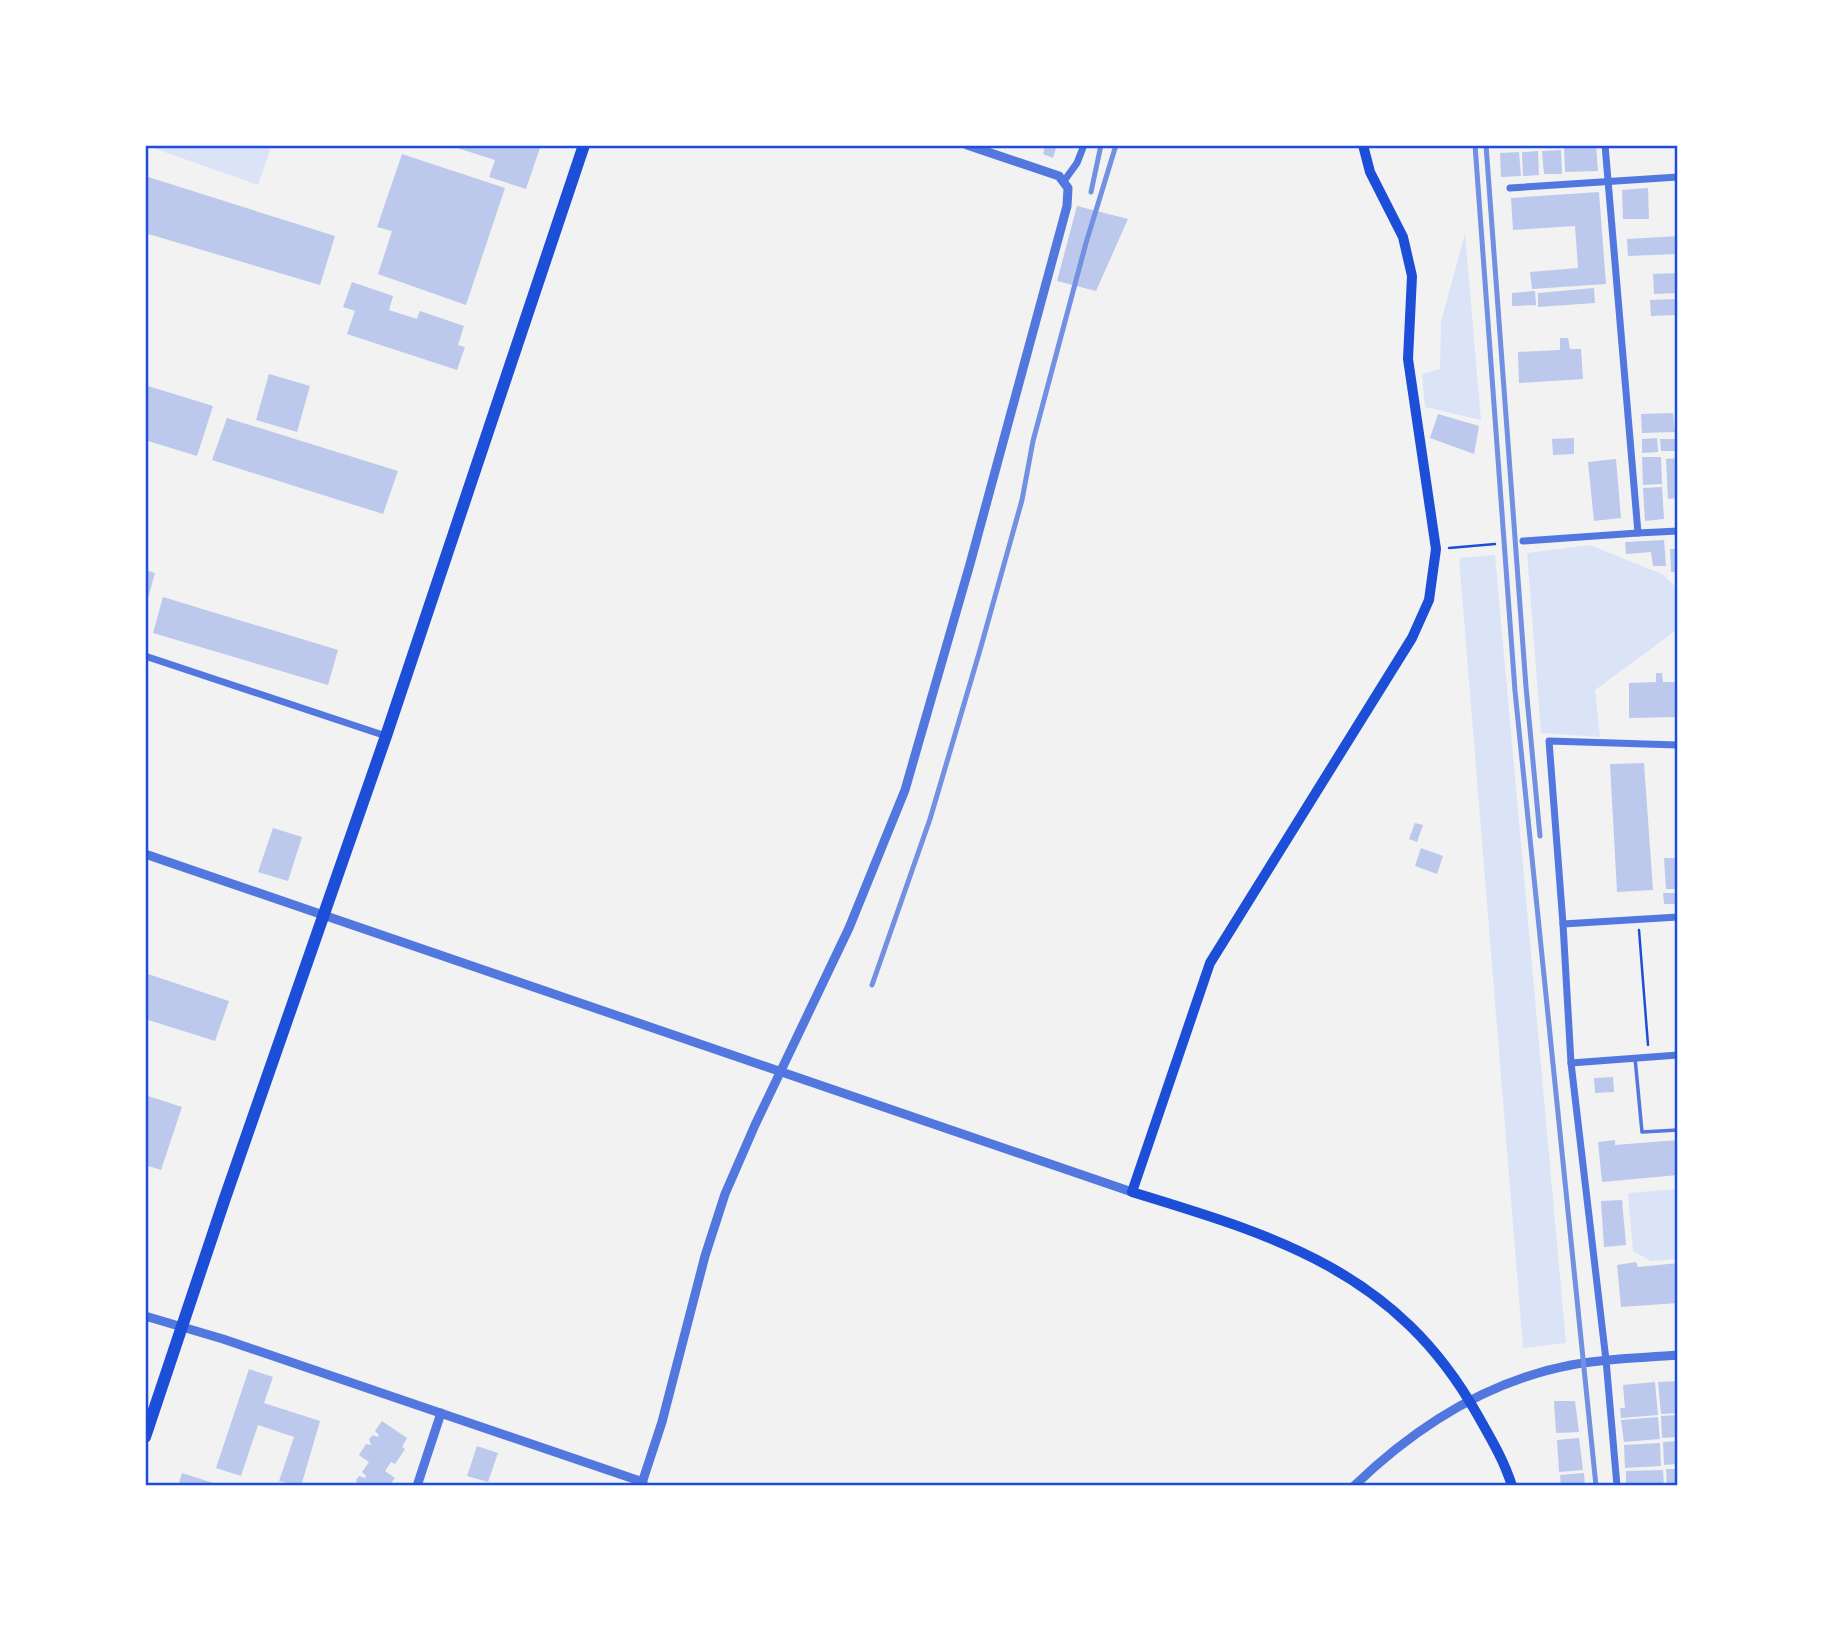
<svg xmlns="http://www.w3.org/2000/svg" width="1823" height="1631" viewBox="0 0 1823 1631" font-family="'Roboto Condensed',sans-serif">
	<rect width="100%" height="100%" fill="#f2f2f2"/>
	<g fill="#dbe4f7">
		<path d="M157 145H272L258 185 156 149Z"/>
		<path d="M1465 233 1481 420 1425 407 1422 374 1440 369 1441 322Z"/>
		<path d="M1590 545 1662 574 1678 589V629L1595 690 1600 737 1541 733 1527 553Z"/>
		<path d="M1495 555 1566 1343 1523 1348 1459 558Z"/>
		<path d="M1678 1189V1259L1651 1261 1633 1251 1628 1193Z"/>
	</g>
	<g fill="#bdc9ec">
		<path d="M541 145 526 189 489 177 495 160 451 146Z"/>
		<path d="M1045 145H1057L1053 158 1043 154Z"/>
		<path d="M1596 145 1598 171 1565 172 1564 147Z"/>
		<path d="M1561 150 1562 174H1544L1542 151Z"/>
		<path d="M1538 151 1539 175 1523 176 1522 152Z"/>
		<path d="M1519 152 1521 176 1501 177 1500 153Z"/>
		<path d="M402 154 505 188 466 305 378 274 392 231 377 227Z"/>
		<path d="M145 176 335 236 320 285 145 233Z"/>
		<path d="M1648 188 1649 219H1623L1622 190Z"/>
		<path d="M1599 192 1606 284 1532 289 1530 272 1578 268 1575 226 1513 230 1511 198Z"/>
		<path d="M1077 206 1128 219 1096 291 1057 281Z"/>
		<path d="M1678 236V254L1628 256 1627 239Z"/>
		<path d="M1678 273V293L1654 294 1653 274Z"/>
		<path d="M352 282 393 296 389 310 417 319 420 311 464 326 458 345 465 347 457 370 347 334 355 311 343 307Z"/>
		<path d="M1594 288 1595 303 1538 307V293Z"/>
		<path d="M1535 291 1536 305 1512 306V293Z"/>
		<path d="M1678 299V315L1651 316 1650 300Z"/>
		<path d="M1560 338H1568L1570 349H1581L1583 379 1519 383 1518 352 1560 350Z"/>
		<path d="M269 374 310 386 297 432 256 420Z"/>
		<path d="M145 385 213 406 197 456 145 440Z"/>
		<path d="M1673 413 1675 432 1642 433 1641 414Z"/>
		<path d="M1438 414 1479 426 1474 454 1430 438Z"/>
		<path d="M227 418 398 471 383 514 212 460Z"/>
		<path d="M1574 438V454L1553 455 1552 439Z"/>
		<path d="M1657 438 1658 452 1642 453V439Z"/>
		<path d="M1660 439H1678V451H1661Z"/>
		<path d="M1642 457H1661L1662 484 1643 485Z"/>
		<path d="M1678 458V498L1668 499 1666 459Z"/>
		<path d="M1616 459 1621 518 1594 521 1588 462Z"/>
		<path d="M1662 487 1664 519 1645 521 1643 488Z"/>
		<path d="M1664 540 1666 566H1653L1651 552 1626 554 1625 542Z"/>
		<path d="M1670 549H1678V572H1671Z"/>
		<path d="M145 570 155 573 146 605H145Z"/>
		<path d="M163 597 338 650 328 685 153 633Z"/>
		<path d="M1656 673H1662L1663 682H1678V717L1629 718V683L1656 682Z"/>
		<path d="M1644 763 1653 890 1617 892 1610 764Z"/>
		<path d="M1415 823 1423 825 1417 842 1409 839Z"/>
		<path d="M273 828 302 837 288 881 258 872Z"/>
		<path d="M1421 848 1443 856 1437 874 1415 866Z"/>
		<path d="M1664 858H1678V889H1666Z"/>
		<path d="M1663 893H1678V904H1664Z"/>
		<path d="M145 973 229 1001 215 1041 145 1019Z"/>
		<path d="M1613 1077 1614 1092 1595 1093 1594 1078Z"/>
		<path d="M145 1095 182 1107 161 1170 145 1165Z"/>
		<path d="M1615 1140V1145L1678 1140V1175L1602 1182 1598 1142Z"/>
		<path d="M1622 1200 1626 1245 1604 1247 1601 1201Z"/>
		<path d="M1636 1262 1638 1267 1678 1263V1303L1621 1307 1617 1265Z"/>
		<path d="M249 1369 273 1377 264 1403 320 1421 301 1486 279 1481 294 1437 258 1425 241 1476 216 1468Z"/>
		<path d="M1678 1381V1413L1661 1414 1658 1382Z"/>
		<path d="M1655 1382 1658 1415 1621 1418 1620 1408H1625L1623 1385Z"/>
		<path d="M1554 1401H1575L1579 1432 1556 1433Z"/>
		<path d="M1678 1415V1437L1662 1438 1661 1416Z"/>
		<path d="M1658 1417 1660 1439 1624 1442 1621 1420Z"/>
		<path d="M382 1421 407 1438 402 1447 405 1449 395 1464 391 1462 385 1471 395 1478 389 1486H358L356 1480 359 1476 365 1478 366 1476 362 1472 369 1462 359 1455 366 1444 371 1445 369 1439 373 1435 378 1437 379 1435 375 1431Z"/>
		<path d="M1579 1438 1583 1470 1559 1472 1557 1440Z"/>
		<path d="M1678 1441V1464L1664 1465 1663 1442Z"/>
		<path d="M1660 1443 1661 1466 1625 1468 1624 1445Z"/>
		<path d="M477 1446 498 1453 488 1482 467 1476Z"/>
		<path d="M1666 1469H1678V1486H1667Z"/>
		<path d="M1663 1470 1664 1486H1626V1471Z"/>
		<path d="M182 1473 220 1485V1486H178Z"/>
		<path d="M1584 1473 1585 1486H1561L1560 1475Z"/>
	</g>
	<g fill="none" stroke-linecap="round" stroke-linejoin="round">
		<g stroke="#1d4ed8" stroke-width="2.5">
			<path d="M1449 548 1495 544"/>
			<path d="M1639 930 1648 1045"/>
		</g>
		<path stroke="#5277de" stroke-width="3.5" d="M1635 1058 1642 1132 1678 1130"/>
		<g stroke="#5277de" stroke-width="7">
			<path d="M1064 181 1077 163 1084 145"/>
			<path d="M1510 188 1678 177"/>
			<path d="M1638 533 1678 531"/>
			<path d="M1523 541 1638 533 1605 145"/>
			<path d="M145 656 386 736"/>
			<path d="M1678 745 1549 741 1563 924 1678 917"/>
			<path d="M1563 924 1571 1063 1678 1055"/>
			<path d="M1571 1063 1606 1360 1617 1486"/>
		</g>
		<g stroke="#5277de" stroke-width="9">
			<path d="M145 854 1132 1192"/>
			<path d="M145 1316 223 1339 643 1482"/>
			<path d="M417 1486 441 1413"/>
			<path d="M641 1486 662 1422 705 1256 725 1194 755 1125 849 928 905 790 970 564 1067 206 1068 188 1059 176 967 145"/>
			<path d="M1354 1486C1415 1427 1487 1381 1571 1365 1606 1358 1642 1358 1678 1355"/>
		</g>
		<path stroke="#1d4ed8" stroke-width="10" d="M1363 145 1370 172 1403 237 1412 276 1408 359 1436 549 1429 600 1412 638 1210 963 1132 1192C1277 1236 1397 1272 1477 1414 1490 1437 1504 1460 1512 1486"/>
		<path stroke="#1d4ed8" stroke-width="12" d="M145 1437 225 1198 386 736 584 145"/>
		<g stroke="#7290e2" stroke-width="5">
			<path d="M1475 145 1515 691 1596 1486"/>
			<path d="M1486 145 1526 687 1540 836"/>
			<path d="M1091 192 1101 145"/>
			<path d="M872 985 930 819 980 650 1022 500 1033 441 1086 243 1116 145"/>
		</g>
	</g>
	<rect width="1823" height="1631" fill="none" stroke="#ffffff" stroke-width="294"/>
	<rect x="147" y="147" width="1529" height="1337" fill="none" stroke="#1d4ed8" stroke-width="2.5"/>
</svg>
